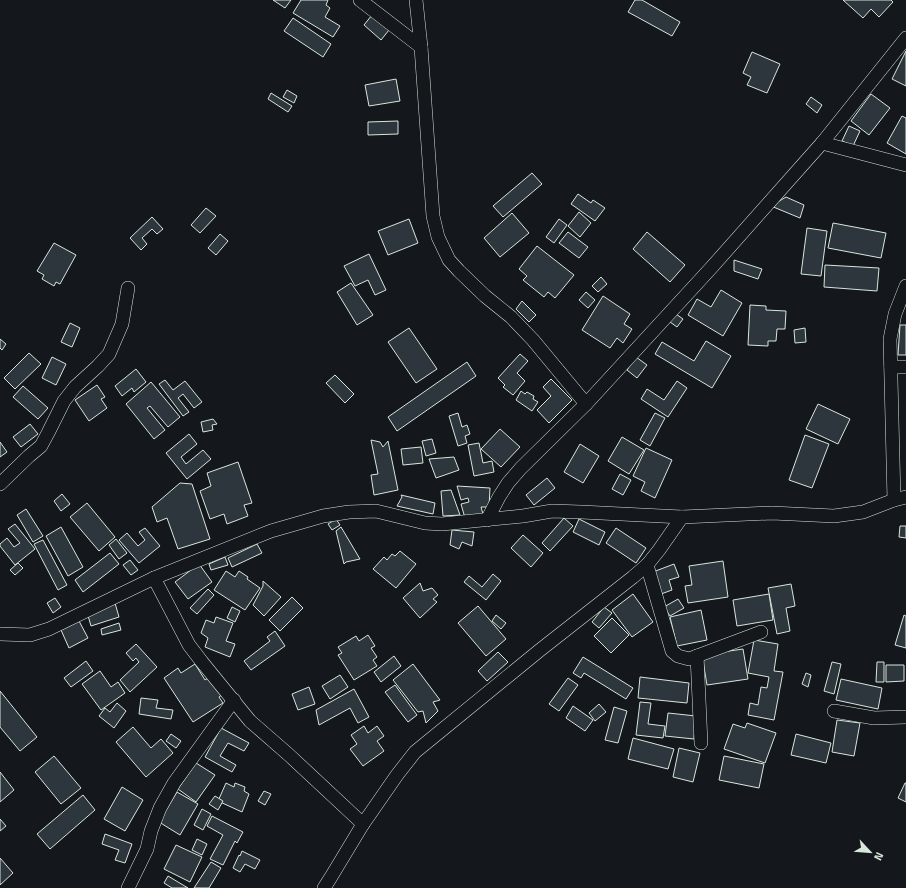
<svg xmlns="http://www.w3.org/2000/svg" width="906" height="888" viewBox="0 0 906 888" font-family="'Titillium Web',sans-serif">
	<rect width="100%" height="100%" fill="#14181c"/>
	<g fill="#2c363c" stroke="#d8e6dc">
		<path d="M273 0H291L285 8Z"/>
		<path d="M301 0H328L326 5 330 8 325 17 340 26 333 37 293 13Z"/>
		<path d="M635 0H642L680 22 672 36 628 12Z"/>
		<path d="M843 0H891L893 2 879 17 871 9 863 18Z"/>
		<path d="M372 15 389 30 381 40 364 25Z"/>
		<path d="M293 18 331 44 323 57 284 31Z"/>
		<path d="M906 51V86L892 79Z"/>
		<path d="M752 52 780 64 767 93 747 85 751 77 743 73Z"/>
		<path d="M396 79 400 101 369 106 365 85Z"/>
		<path d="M287 90 297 96 294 103 283 97Z"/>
		<path d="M271 93 292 106 288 112 268 99Z"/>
		<path d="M871 94 890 108 869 135 851 121Z"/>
		<path d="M811 97 822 105 817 113 806 104Z"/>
		<path d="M902 116 906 118V154L887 143Z"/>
		<path d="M398 121V134L368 135V122Z"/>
		<path d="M849 126 860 131 853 146 842 141Z"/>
		<path d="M532 173 542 184 503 217 493 206Z"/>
		<path d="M578 194 591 203 593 200 605 208 595 221 571 204Z"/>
		<path d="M786 197 804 205 800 218 771 206Z"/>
		<path d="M206 208 216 216 200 233 191 225Z"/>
		<path d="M579 212 591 223 580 237 568 226Z"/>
		<path d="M512 213 529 233 500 257 484 238Z"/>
		<path d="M152 217 163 229 157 234 152 229 142 238 147 244 141 250 130 238Z"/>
		<path d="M409 219 418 243 388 255 378 231Z"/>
		<path d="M559 219 567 225 554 243 546 237Z"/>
		<path d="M833 223 886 233 881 258 828 248Z"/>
		<path d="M807 228 827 231 821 276 801 274Z"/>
		<path d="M568 232 588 247 579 258 559 243Z"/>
		<path d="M647 232 685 265 670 282 633 249Z"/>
		<path d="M220 234 228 241 216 255 208 248Z"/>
		<path d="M54 243 76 255 60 284 56 282 54 286 42 279 44 275 37 271Z"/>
		<path d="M537 246 574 275 555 298 548 292 544 297 523 280 527 276 519 269Z"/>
		<path d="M369 254 386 290 375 295 368 280 355 286 344 266Z"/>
		<path d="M734 260 762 269 758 279 734 271Z"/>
		<path d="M825 265 879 268 877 291 824 287Z"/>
		<path d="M601 277 607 284 598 292 592 286Z"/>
		<path d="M351 283 373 315 357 325 337 292Z"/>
		<path d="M721 290 742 303 723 336 688 315 697 299 711 307Z"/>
		<path d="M586 292 595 300 588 308 579 300Z"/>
		<path d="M603 296 630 314 624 324 632 329 623 343 617 338 610 348 582 330Z"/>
		<path d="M522 301 536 315 529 322 516 309Z"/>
		<path d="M750 305 766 306V310L786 311 785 329H777L776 341H768V346L748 345Z"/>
		<path d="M676 314 683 319 677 327 670 322Z"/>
		<path d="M70 323 80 328 72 347 61 342Z"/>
		<path d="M900 325H906V355H898Z"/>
		<path d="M409 328 437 369 416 383 388 342Z"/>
		<path d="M805 328 806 342 795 343 794 330Z"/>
		<path d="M0 339 6 344 2 350 0 348Z"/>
		<path d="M706 341 731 356 712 388 655 354 662 342 694 361Z"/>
		<path d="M29 353 41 364 15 389 4 378Z"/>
		<path d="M520 354 528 361 517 373 525 381 513 395 503 387 505 385 498 378Z"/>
		<path d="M52 357 66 364 56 385 42 378Z"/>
		<path d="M636 357 647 365 637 378 627 370Z"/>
		<path d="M467 362 476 376 397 431 388 417Z"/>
		<path d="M136 369 146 382 134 392 132 388 122 396 115 386Z"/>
		<path d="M335 375 354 394 345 403 326 383Z"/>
		<path d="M551 379 572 400 549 423 537 410 551 396 543 387Z"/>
		<path d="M165 380 173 390 185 381 202 402 194 408 183 394 178 398 189 412 183 416 159 384Z"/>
		<path d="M677 381 687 388 668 417 641 399 647 389 664 400Z"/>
		<path d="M151 382 180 417 168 427 150 406 147 408 165 430 154 439 126 404Z"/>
		<path d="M97 385 105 397 101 399 107 408 89 421 75 400Z"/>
		<path d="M23 386 48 408 38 419 13 397Z"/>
		<path d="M521 391 525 394 527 392 534 396 533 399 538 402 532 411 516 400Z"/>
		<path d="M818 404 850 419 838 444 806 429Z"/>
		<path d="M458 413 462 427 467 425 470 434 465 436 467 443 458 446 449 416Z"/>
		<path d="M655 413 665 418 650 446 640 440Z"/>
		<path d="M213 419 217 424 212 425 213 430 203 432 201 422Z"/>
		<path d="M30 424 38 434 21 447 13 437Z"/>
		<path d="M500 429 520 447 501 467 481 449Z"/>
		<path d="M189 434 197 444 181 457 186 464 203 450 211 459 187 479 166 453Z"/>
		<path d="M805 435 829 444 812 488 789 480Z"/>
		<path d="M622 437 644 450 629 474 608 461Z"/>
		<path d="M432 439 436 453 426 456 422 441Z"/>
		<path d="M371 440 380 442 383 447 388 441 398 490 374 495 371 475 378 474Z"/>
		<path d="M0 442 7 452 0 457Z"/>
		<path d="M479 443 483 463 492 461 494 472 474 476 468 445Z"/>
		<path d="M580 444 599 456 583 483 564 472Z"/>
		<path d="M421 447 423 463 403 465 401 449Z"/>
		<path d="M646 448 672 460 655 498 641 491 645 482 633 476Z"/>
		<path d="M454 457 459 470 436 478 429 459Z"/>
		<path d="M238 462 252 503 244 505 248 516 227 524 224 514 210 519 200 491 211 486 207 473Z"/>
		<path d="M620 474 631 480 623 495 612 489Z"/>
		<path d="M547 478 555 488 534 505 526 495Z"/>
		<path d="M180 483 192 484 210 539 178 549 167 518 157 522 152 507Z"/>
		<path d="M457 486 490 488 489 507H481L483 514 465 518 461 504 469 502 468 498 461 500Z"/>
		<path d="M451 490 460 515 443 516 441 491Z"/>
		<path d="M62 494 70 504 61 511 54 501Z"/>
		<path d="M401 495 435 503 433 514 397 506 402 497Z"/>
		<path d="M87 503 115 537 99 551 70 517Z"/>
		<path d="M26 509 43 536 33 542 17 515Z"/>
		<path d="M564 518 573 526 550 551 542 543Z"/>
		<path d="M336 519 340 525 332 530 328 524Z"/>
		<path d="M579 519 605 532 599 545 573 532Z"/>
		<path d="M15 524 35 549 15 565 0 546V544L7 538 14 547 20 543 8 529Z"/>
		<path d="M900 526H906V538L899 537Z"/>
		<path d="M61 527 83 567 68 576 46 536Z"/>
		<path d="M341 527 360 559 346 562 344 564 336 531Z"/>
		<path d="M145 528 160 546 139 563 119 540 127 533 138 546 145 540 139 532Z"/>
		<path d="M616 528 646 548 636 563 606 543Z"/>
		<path d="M452 530 474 532 472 546 462 542 459 549 450 545Z"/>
		<path d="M523 535 543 553 531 567 511 548Z"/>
		<path d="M116 539 127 553 119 559 109 545Z"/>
		<path d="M43 540 67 585 58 590 34 544Z"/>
		<path d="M257 544 262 553 232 567 228 558Z"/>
		<path d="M400 551 416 564 396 588 373 569 384 557 387 560 392 554 395 556Z"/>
		<path d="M110 553 119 564 83 592 75 580Z"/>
		<path d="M225 557 228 565 211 570 209 564Z"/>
		<path d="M130 560 138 570 131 575 123 565Z"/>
		<path d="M723 561 728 597 688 603 685 586 692 585 689 566Z"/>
		<path d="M18 563 23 568 15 575 10 570Z"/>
		<path d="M199 564 212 582 188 599 175 582Z"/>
		<path d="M674 564 679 577 669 580 672 590 661 594 653 572Z"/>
		<path d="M226 571 235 577 239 571 248 577 247 579 260 588 245 610 214 590Z"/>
		<path d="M493 574 501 581 486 600 464 582 469 576 482 587Z"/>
		<path d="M263 581 281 597 264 616 253 605 263 586Z"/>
		<path d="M420 583 423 591 432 588 438 595 433 599 437 602 420 618 403 598Z"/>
		<path d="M791 584 795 606 786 608 790 631 777 634 768 588Z"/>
		<path d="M208 589 214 595 197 614 190 608Z"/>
		<path d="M633 594 653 622 632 637 612 610Z"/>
		<path d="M769 594 773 620 737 626 733 600Z"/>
		<path d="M292 597 303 608 280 631 269 620Z"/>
		<path d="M55 598 61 607 53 613 47 603Z"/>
		<path d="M678 599 684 608 670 616 664 607Z"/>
		<path d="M115 603 119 617 91 626 87 612Z"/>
		<path d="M478 606 506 639 486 656 458 623Z"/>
		<path d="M232 607 240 611 235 622 227 618Z"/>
		<path d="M604 607 612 613 599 628 592 622Z"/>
		<path d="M701 610 707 640 677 646 670 617Z"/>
		<path d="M496 615 506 623 501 629 492 621Z"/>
		<path d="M904 615 906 616V648L895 645Z"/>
		<path d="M216 617 233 623 226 641 235 644 230 657 205 647 208 638 201 633 206 620 214 623Z"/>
		<path d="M612 618 629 635 611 653 594 636Z"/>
		<path d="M79 621 88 638 69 648 61 630Z"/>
		<path d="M119 623 121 630 102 635 101 629Z"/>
		<path d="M275 631 285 646 251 670 244 661 270 641 267 637Z"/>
		<path d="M368 635 375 646 371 648 377 657 373 660 377 666 354 680 338 655 342 653 338 647 356 636 359 641Z"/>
		<path d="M754 640 778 644 774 671 783 672 774 720 748 715 750 703 758 705 761 687 767 688 769 677 748 673Z"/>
		<path d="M136 644 157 667 130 692 120 680 139 662 136 658 133 661 126 653Z"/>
		<path d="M743 649 748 679 707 685 702 655Z"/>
		<path d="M498 652 508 662 487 681 478 671Z"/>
		<path d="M394 656 401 666 381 682 374 672Z"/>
		<path d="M583 657 633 688 626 699 584 673 581 678 573 673Z"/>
		<path d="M86 661 93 671 71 687 64 678Z"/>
		<path d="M832 662 841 664 834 694 824 691Z"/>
		<path d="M877 662H884V682H876Z"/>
		<path d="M195 664 205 680 211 676 223 694 219 697 223 703 193 722 164 678 178 668 181 673Z"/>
		<path d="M413 664 440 700 433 702 438 711 426 723 423 711 418 712 393 680Z"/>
		<path d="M886 665H904V681L886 682Z"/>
		<path d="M100 671 111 687 118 682 125 693 101 710 82 684Z"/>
		<path d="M806 673 811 675 808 687 802 684Z"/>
		<path d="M340 675 348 687 330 699 322 686Z"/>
		<path d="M640 677 689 683 687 703 638 698Z"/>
		<path d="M568 678 578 685 559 711 549 704Z"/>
		<path d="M841 679 882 688 878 709 836 700Z"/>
		<path d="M395 685 417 715 408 722 385 692Z"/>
		<path d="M309 687 315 704 298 710 292 694Z"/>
		<path d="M354 689 369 717 358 723 350 708 319 725 316 710Z"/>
		<path d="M0 691 37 737 20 751 0 727Z"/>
		<path d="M141 698 158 700 156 708 173 710 171 719 139 714Z"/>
		<path d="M640 702 651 703 648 724 665 726 663 738 636 735Z"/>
		<path d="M117 703 126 711 114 728 99 716 105 708 110 712Z"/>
		<path d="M599 704 606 712 595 721 589 713Z"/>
		<path d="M573 706 593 720 585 731 566 718Z"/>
		<path d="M614 707 627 711 618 743 605 740Z"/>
		<path d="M668 713 696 716 694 739 665 736Z"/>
		<path d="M837 720 860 723 854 756 832 752Z"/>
		<path d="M747 723 776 733 765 763 724 749 733 724 745 728Z"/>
		<path d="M364 726 368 733 377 726 384 736 377 741 384 751 363 766 350 749 357 744 351 735Z"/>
		<path d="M133 727 151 748 161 739 173 753 146 777 116 742Z"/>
		<path d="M221 728 249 743 244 751 228 743 220 756 236 765 232 772 205 757Z"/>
		<path d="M171 734 181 741 176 748 166 741Z"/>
		<path d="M796 734 831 743 826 763 791 755Z"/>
		<path d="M633 738 674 749 668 769 628 759Z"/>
		<path d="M679 748 700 753 693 782 673 777Z"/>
		<path d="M54 756 81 788 61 804 35 772Z"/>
		<path d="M724 756 764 764 759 788 719 780Z"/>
		<path d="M196 763 215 775 196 802 178 789Z"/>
		<path d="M0 772 14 790 0 802Z"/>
		<path d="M226 783 234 787 235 783 245 787 244 791 249 794 242 812 218 801Z"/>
		<path d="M905 783H906V802L898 798Z"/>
		<path d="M122 787 143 800 125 831 104 819Z"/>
		<path d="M264 791 271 794 265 805 258 801Z"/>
		<path d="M177 792 198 804 180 835 159 822Z"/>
		<path d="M83 795 95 810 50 849 37 834Z"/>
		<path d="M215 796 223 801 218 810 209 804Z"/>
		<path d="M202 809 211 814 203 830 194 825Z"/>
		<path d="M212 816 243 832 237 843 235 841 223 865 210 859 223 835 207 826Z"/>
		<path d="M0 819 6 826 0 831Z"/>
		<path d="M105 834 132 844 125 863 115 860 119 850 102 844Z"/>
		<path d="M197 839 207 844 202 855 192 850Z"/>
		<path d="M176 845 202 857 190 882 164 869Z"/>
		<path d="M242 851 260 860 255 869 245 864 240 872 233 868 239 855 240 856Z"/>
		<path d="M0 858 13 873 0 885Z"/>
		<path d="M211 862 221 868 209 888H194Z"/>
		<path d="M168 876 188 888H172L164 883Z"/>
	</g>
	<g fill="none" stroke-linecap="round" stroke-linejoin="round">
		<defs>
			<g id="minor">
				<path d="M360 0 421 47"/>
				<path d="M416 0 421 47 433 216 438 237 449 260 459 271 485 296 511 317 533 340 586 404"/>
				<path d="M822 143 906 165"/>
				<path d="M891 367H906"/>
				<path d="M0 484 29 456 41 446 48 433 64 401 75 387 98 366 109 354 122 324 128 288"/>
				<path d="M894 500 890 339 895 314 906 286"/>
				<path d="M487 520 499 497 508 483 521 468 586 404 711 268 822 143 906 38"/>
				<path d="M647 565 672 651 678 656 689 659 761 632"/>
				<path d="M154 578 189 645 202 662 250 721 289 755 363 824"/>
				<path d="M0 634 30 635 49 629 154 578 271 531 323 516 349 512 376 511 425 523 442 524 523 516 552 511 581 512 682 517 772 513 834 516 863 512 894 500 906 497"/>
				<path d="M697 656 701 743"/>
				<path d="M834 711 874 718 906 717"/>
				<path d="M128 888 147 849 151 831 160 808 174 783 234 700"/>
				<path d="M324 888 331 877 363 824 397 775 415 752 540 650 633 577 647 565 659 550 682 517"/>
			</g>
		</defs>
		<use href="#minor" stroke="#d8e6dc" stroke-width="14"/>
		<use href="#minor" stroke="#14181c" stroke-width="13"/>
	</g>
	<g transform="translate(870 852) rotate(116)" stroke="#14181c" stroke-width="3" paint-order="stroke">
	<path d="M0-3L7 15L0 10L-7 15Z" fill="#d8e6dc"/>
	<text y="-6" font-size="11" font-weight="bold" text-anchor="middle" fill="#d8e6dc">N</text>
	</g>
</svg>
